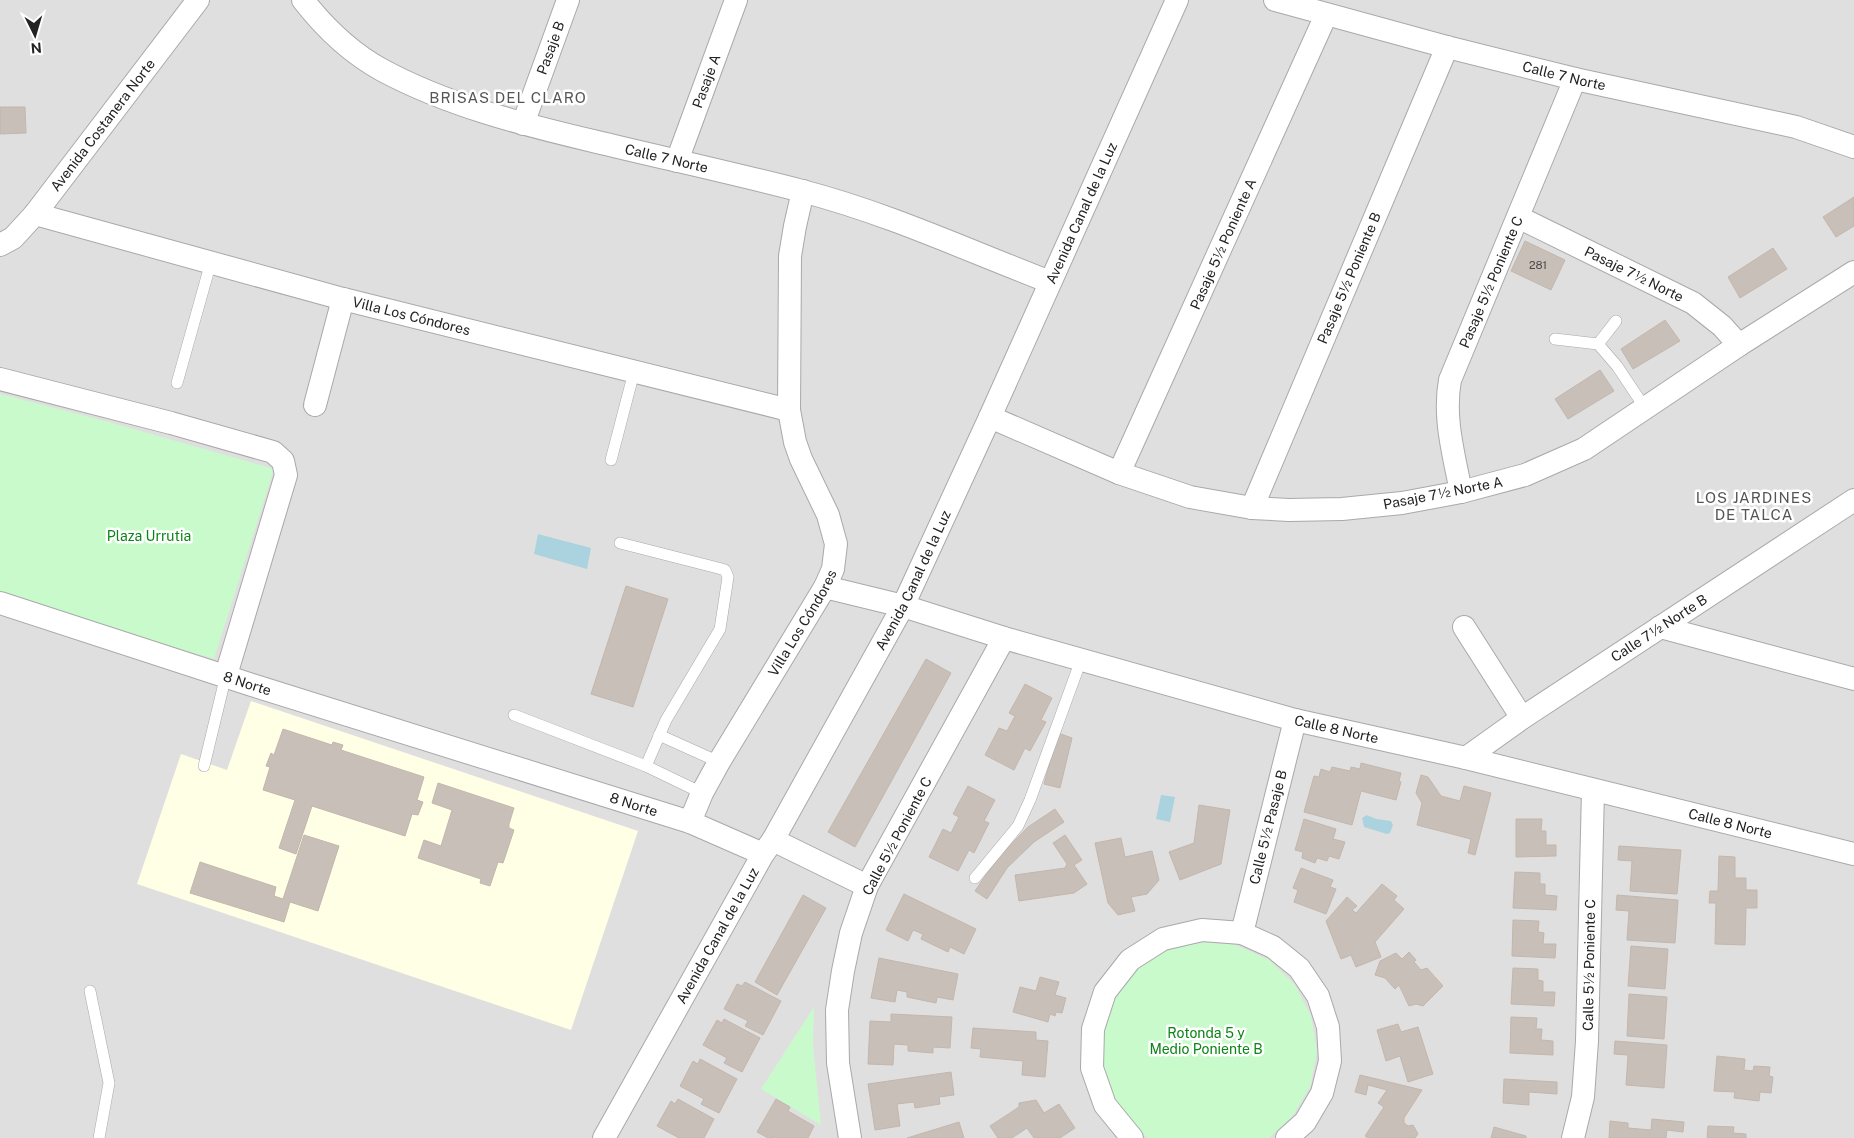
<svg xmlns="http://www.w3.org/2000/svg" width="1854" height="1138" viewBox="0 0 1854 1138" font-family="'Public Sans',sans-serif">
	<rect width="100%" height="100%" fill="#f2efe9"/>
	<rect fill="#e0dfdf" x="0" y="0" width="1854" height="1138"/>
	<path fill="#ffffe5" d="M251 701 638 831 571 1030 137 884 181 754 227 770Z"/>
	<g fill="#c8facc">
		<path d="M0 394 109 422 274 469 214 659 0 594Z"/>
		<path d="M1201 942 1236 945 1269 960 1295 985 1311 1016 1317 1051 1310 1087 1292 1117 1269 1138H1148C1089 1099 1085 1018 1135 970 1153 952 1178 947 1201 942Z"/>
		<path d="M814 1007 813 1044 821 1125 761 1089Z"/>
	</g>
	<g fill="#aad3df">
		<path d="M538 534 591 548 587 569 534 554Z"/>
		<path d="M1161 795 1175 797 1170 822 1156 819Z"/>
		<path d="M1367 815 1376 819 1391 821 1393 825 1390 833 1387 834 1364 827 1362 818Z"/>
	</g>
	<g fill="#c7bfb8" stroke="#c4b6ab">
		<path d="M0 107H25L26 133 0 134Z"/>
		<path d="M1854 197V226L1836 237 1823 217Z"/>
		<path d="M1525 241 1565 260 1551 290 1511 271Z"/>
		<path d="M1773 248 1787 269 1740 298 1728 277Z"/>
		<path d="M1665 320 1680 341 1633 369 1621 349Z"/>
		<path d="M1600 370 1614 391 1568 419 1555 399Z"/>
		<path d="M626 586 668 599 633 707 591 694Z"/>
		<path d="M926 659 951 673 855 847 828 832Z"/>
		<path d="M1025 684 1052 698 1041 720 1046 722 1030 751 1025 748 1014 770 985 755 999 728 1007 731 1015 716 1009 713Z"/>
		<path d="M283 729 332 745 333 742 343 745 341 750 424 777 417 800 423 802 418 815 412 814 405 836 312 806 296 854 279 848 295 800 263 790 270 767 266 766 271 753 274 755Z"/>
		<path d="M1058 733 1072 738 1060 788 1044 784Z"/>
		<path d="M1361 763 1401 773 1399 781 1401 782 1396 800 1361 791 1352 825 1304 812 1314 776 1319 777 1321 769 1330 772 1332 767 1350 771 1351 767 1360 769Z"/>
		<path d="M1421 775 1428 777 1441 796 1460 801 1464 786 1491 793 1475 855 1468 853 1471 839 1417 825 1422 803 1416 793Z"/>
		<path d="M438 783 514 808 509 824V828L514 830 503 863 498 862 490 886 480 883 481 879 418 858 424 840 441 846 452 810 432 803Z"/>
		<path d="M968 786 995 800 984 821 989 823 974 853 969 850 958 871 929 857 943 829 951 833 959 817 953 814Z"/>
		<path d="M1199 805 1230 810 1221 864 1180 880 1169 852 1194 843Z"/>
		<path d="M1055 809 1064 822 1034 842 1007 868 987 899 975 891 996 860 1028 827Z"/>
		<path d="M1304 819 1336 829 1333 839 1345 842 1339 859 1329 856 1327 861 1317 858 1315 863 1302 858 1303 852 1295 850Z"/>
		<path d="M1516 819H1542L1541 831H1546V845H1556V856L1516 857Z"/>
		<path d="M304 835 339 846 318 911 290 902 284 922 190 893 200 862 276 887 274 896 283 899Z"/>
		<path d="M1065 835 1082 860 1074 865 1087 884 1074 893 1019 901 1015 875 1065 868 1067 864 1053 843Z"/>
		<path d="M1121 838 1125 857 1152 851 1159 880 1147 894 1131 897 1135 911 1118 915 1108 903 1095 843Z"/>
		<path d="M1619 846 1681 850 1677 894 1630 891 1632 861 1618 860Z"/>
		<path d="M1719 856 1735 857V878H1746V890H1757V908H1746L1745 945 1715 944 1716 903H1709L1710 891H1718Z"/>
		<path d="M1301 868 1333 880 1330 887 1336 889 1326 914 1294 902 1298 890 1293 888Z"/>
		<path d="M1515 872 1540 873V884H1545V895L1557 896 1556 910 1513 908Z"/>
		<path d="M1382 884 1397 896 1394 900 1404 909 1375 942 1381 957 1356 967 1351 955 1341 959 1326 921 1347 897 1357 906 1352 910 1356 913Z"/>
		<path d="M904 894 976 929 964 954 950 947 948 952 921 939 923 934 913 930 908 941 886 930Z"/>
		<path d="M803 895 826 908 777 995 755 982Z"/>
		<path d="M1617 895 1678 900 1675 943 1627 940 1629 911 1616 910Z"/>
		<path d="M1513 920 1539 921 1538 932 1544 933 1543 944H1556L1555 958 1512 956Z"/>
		<path d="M1631 946 1668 949 1665 989 1628 986Z"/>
		<path d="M1409 952 1416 960 1414 962 1421 970 1427 968 1443 986 1423 1006 1416 1004 1409 1006 1399 985 1395 989 1385 978 1375 975 1380 961 1396 953 1402 959Z"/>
		<path d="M879 958 958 974 953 1000 937 997 936 1003 907 997V992L897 990 895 1002 871 998Z"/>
		<path d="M1513 968 1538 969V980L1543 981V992H1555L1554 1006 1511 1004Z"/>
		<path d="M1040 977 1059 982 1055 995 1066 998 1062 1013 1056 1012 1055 1016 1050 1014 1048 1022 1013 1012 1020 987 1036 991Z"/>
		<path d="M745 982 781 1001 763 1035 745 1026 748 1021 724 1009 737 984 742 986Z"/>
		<path d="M1629 994 1667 997 1664 1039 1627 1036Z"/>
		<path d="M891 1014 952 1017 950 1048 933 1047V1053L908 1051V1045L894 1044 893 1065 868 1064 870 1021 891 1022Z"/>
		<path d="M1511 1017 1537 1018 1536 1029H1542L1541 1040 1553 1041V1055L1510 1053Z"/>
		<path d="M724 1019 760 1038 742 1072 724 1063 727 1058 703 1045 717 1020 722 1023Z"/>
		<path d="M1398 1024 1401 1032 1418 1027 1433 1074 1408 1082 1400 1056 1386 1061 1377 1030Z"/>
		<path d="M973 1028 1036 1032V1040L1048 1041 1045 1077 1022 1075 1023 1061 980 1057 981 1049 971 1048Z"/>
		<path d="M1615 1041 1667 1045 1664 1088 1626 1085 1628 1055 1614 1054Z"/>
		<path d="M1717 1056 1745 1059 1744 1070 1753 1071 1754 1066 1770 1067 1769 1076 1773 1077 1771 1093 1760 1092 1759 1101 1734 1098 1735 1092 1714 1091Z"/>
		<path d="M700 1059 737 1079 719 1113 701 1104 704 1099 680 1086 693 1061 698 1064Z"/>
		<path d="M951 1072 954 1095 939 1097 940 1104 915 1108 914 1102 897 1104 900 1126 875 1130 868 1084Z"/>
		<path d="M1360 1075 1422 1090 1404 1118V1123L1408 1126 1413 1125 1418 1134 1415 1138H1368L1365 1136 1384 1107 1378 1103 1387 1090 1368 1085 1366 1095 1355 1092Z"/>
		<path d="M1504 1079 1557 1082V1094L1529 1092V1105L1503 1103Z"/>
		<path d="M678 1099 714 1119 704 1138H679L657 1126 671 1101 675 1104Z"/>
		<path d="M776 1099 790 1107 788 1111 814 1126 808 1138H778L776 1137 768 1138 757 1132Z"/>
		<path d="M1036 1100 1044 1113 1059 1104 1075 1128 1060 1138H1034L1027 1128 1012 1138H998L990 1126 1019 1107V1103Z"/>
		<path d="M1652 1119 1684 1122 1683 1132 1667 1130 1666 1138H1609L1610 1121 1628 1123V1128L1651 1130Z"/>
		<path d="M959 1122 964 1138H907Z"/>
		<path d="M1708 1126 1734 1127 1733 1133 1746 1134V1138H1707Z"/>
		<path d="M1494 1127 1526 1136V1138H1491Z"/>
	</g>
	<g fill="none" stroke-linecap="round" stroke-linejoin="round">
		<defs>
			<g id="service">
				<path d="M1555 339 1598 344 1617 366 1645 408"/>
				<path d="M1598 344 1616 321"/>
				<path d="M177 383 211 262"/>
				<path d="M611 460 634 372"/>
				<path d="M620 543 718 568 725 570 728 577 720 629 666 720 646 766"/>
				<path d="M514 715 646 766 702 793"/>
				<path d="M659 735 719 762"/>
				<path d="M204 766 226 675"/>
				<path d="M975 878 1018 826 1030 800 1081 660"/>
				<path d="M90 991 109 1083 99 1138"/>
			</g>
			<g id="minor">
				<path id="s1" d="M303 0C324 27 351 53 382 70 447 105 521 124 593 141 663 158 733 173 802 191 887 213 969 251 1050 282"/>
				<path id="s2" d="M1275 0 1447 47 1575 79 1796 127 1854 147"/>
				<path id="s3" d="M523 124 568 0"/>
				<path id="s4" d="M677 161 736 0"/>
				<path id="s5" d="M35 214 343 299 789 410"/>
				<path d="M1518 217 1693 303 1722 326 1739 345"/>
				<path id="s6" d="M0 245 13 238 35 214 198 0"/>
				<path d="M0 379 171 423 273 452 283 461 286 475 226 675"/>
				<path d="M315 405 343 299"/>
				<path d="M990 417 1119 473 1190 497 1252 508 1289 510 1342 509 1402 503 1461 492 1525 475 1584 449 1739 345 1854 272"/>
				<path d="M1119 473 1326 15"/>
				<path d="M1461 492C1454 455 1443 418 1450 380L1575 79"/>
				<path d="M1252 508 1447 47"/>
				<path id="s7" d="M825 587 903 606 1004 638 1295 720 1466 758 1854 854"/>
				<path id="s8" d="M0 603 252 685 690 822 763 854"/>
				<path d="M1464 627 1522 718"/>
				<path d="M1660 627 1854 679"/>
				<path d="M1466 758 1522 718 1854 500"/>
				<path id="s9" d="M690 822 702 793 719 762 825 587 833 569 836 544 828 515 801 459 795 442 789 410 790 256 795 226 803 191"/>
				<path d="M773 840 867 886"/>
				<path d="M1242 933 1295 720"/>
				<path id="s10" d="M604 1138 763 854 773 840 903 606 990 417 1177 0"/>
				<path d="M850 1138 838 1063 837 1010 843 971 851 933 867 886 1004 638"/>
				<path d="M1132 1138 1105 1105 1092 1068 1093 1029 1105 992 1130 960 1163 939 1202 930 1242 933 1273 947 1299 968 1318 996 1328 1027 1330 1061 1322 1093 1305 1122 1287 1138"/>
				<path d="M1573 1138 1583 1097 1587 1041 1593 790"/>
			</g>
		</defs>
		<use href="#service" stroke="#a9a9a9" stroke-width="12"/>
		<use href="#minor" stroke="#a9a9a9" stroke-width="24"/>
		<use href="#service" stroke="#fff" stroke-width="11"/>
		<use href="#minor" stroke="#fff" stroke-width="22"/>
	</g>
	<g text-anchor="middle" stroke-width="5" stroke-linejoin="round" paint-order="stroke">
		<g font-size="11" fill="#4b4948">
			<text x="1538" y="269">281</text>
		</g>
		<g font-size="14" fill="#222" stroke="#fff">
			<text dy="5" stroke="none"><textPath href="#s3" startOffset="81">Pasaje B</textPath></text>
			<text dy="5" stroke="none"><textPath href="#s2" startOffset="299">Calle 7 Norte</textPath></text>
			<text dy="5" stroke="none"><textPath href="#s4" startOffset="85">Pasaje A</textPath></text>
			<text dy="5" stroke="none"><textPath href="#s6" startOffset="159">Avenida Costanera Norte</textPath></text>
			<text dy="5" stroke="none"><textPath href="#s1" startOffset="405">Calle 7 Norte</textPath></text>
			<text dy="5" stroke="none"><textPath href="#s10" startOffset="1042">Avenida Canal de la Luz</textPath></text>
			<text transform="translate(1223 244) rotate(-66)" y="5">Pasaje 5½ Poniente A</text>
			<text transform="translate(1634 274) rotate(26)" y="5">Pasaje 7½ Norte</text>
			<text transform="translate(1349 278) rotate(-67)" y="5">Pasaje 5½ Poniente B</text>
			<text transform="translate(1491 282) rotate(-67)" y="5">Pasaje 5½ Poniente C</text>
			<text dy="5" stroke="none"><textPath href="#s5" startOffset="390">Villa Los Cóndores</textPath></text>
			<text transform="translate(1443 493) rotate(-11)" y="5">Pasaje 7½ Norte A</text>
			<text dy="5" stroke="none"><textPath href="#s10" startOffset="638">Avenida Canal de la Luz</textPath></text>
			<text dy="5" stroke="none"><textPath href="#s9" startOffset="229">Villa Los Cóndores</textPath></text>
			<text transform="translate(1659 628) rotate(-33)" y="5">Calle 7½ Norte B</text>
			<text dy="5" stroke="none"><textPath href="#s8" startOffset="260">8 Norte</textPath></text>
			<text dy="5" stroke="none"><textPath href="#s7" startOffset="531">Calle 8 Norte</textPath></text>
			<text dy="5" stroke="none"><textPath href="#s8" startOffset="665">8 Norte</textPath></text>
			<text dy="5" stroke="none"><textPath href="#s7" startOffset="936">Calle 8 Norte</textPath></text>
			<text transform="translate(1268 827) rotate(-76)" y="5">Calle 5½ Pasaje B</text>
			<text transform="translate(897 836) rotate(-62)" y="5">Calle 5½ Poniente C</text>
			<text dy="5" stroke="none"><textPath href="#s10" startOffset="232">Avenida Canal de la Luz</textPath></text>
			<text transform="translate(1589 965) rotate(-89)" y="5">Calle 5½ Poniente C</text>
		</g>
		<g font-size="14" fill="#0c8416" stroke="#fff">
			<text x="149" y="541">Plaza Urrutia</text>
			<text x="1206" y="1038">Rotonda 5 y<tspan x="1206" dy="16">Medio Poniente B</tspan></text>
		</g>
		<g font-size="15" letter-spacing="1" fill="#555" stroke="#fff">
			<text x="508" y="103">BRISAS DEL CLARO</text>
			<text x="1754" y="503">LOS JARDINES<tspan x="1754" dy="17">DE TALCA</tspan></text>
		</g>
	</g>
	<g transform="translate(35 35) rotate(175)" stroke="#ffffff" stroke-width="4" paint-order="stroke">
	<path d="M0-4L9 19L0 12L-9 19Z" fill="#222222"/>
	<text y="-8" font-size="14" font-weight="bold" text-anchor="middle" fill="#222222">N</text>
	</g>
</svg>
